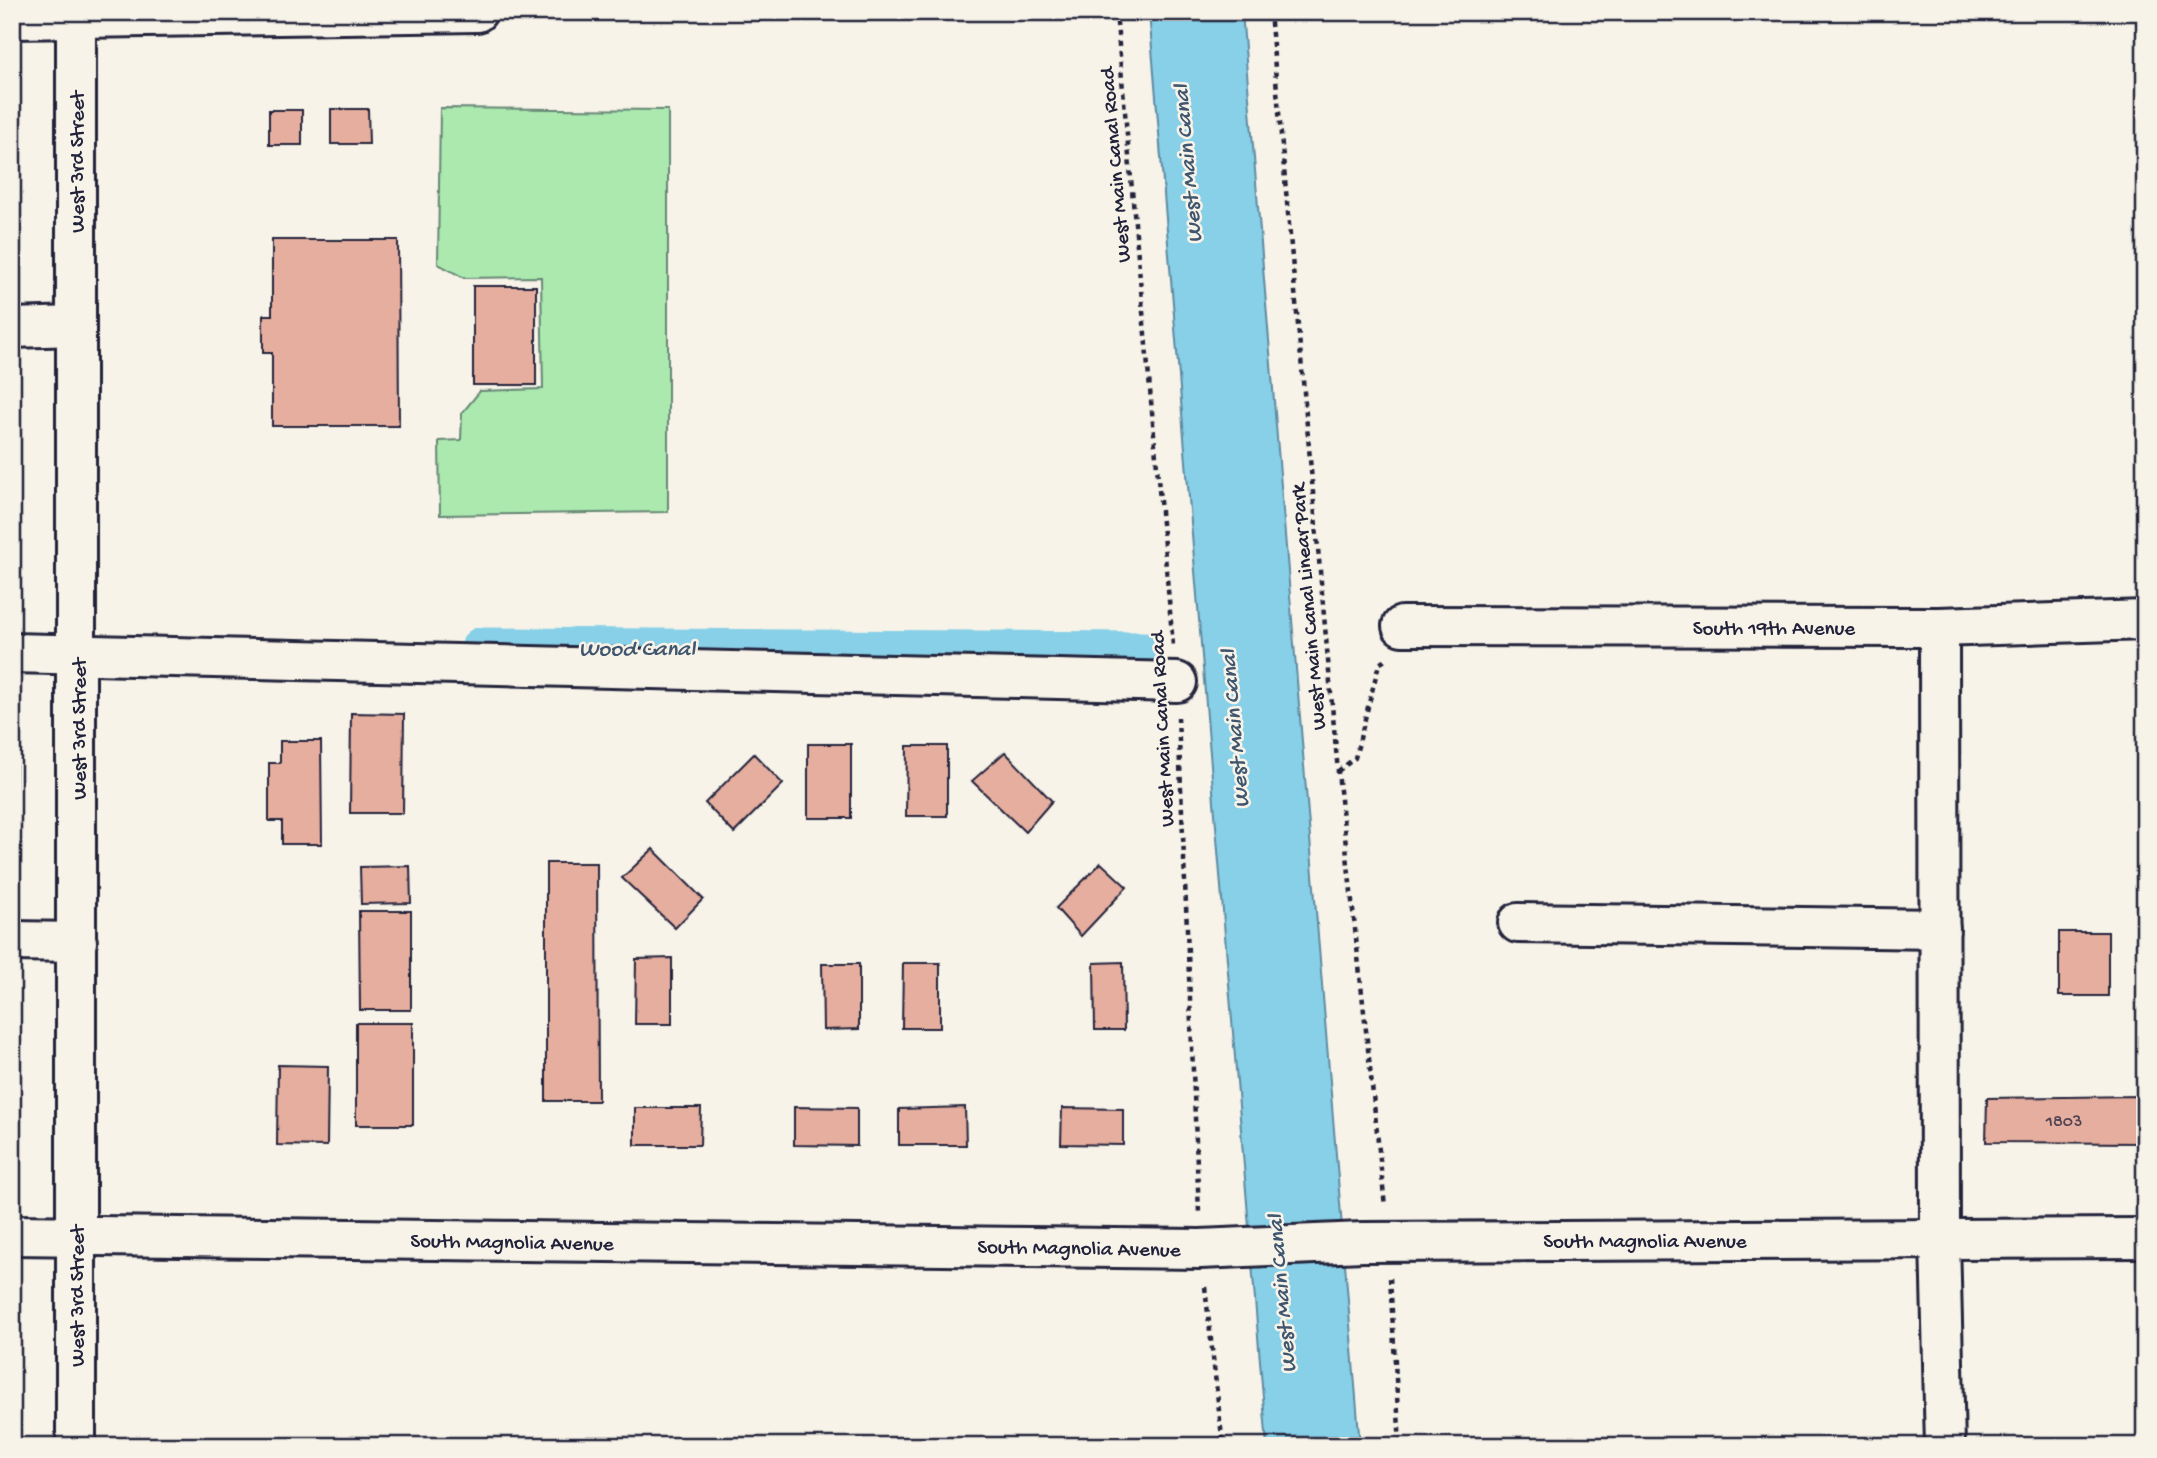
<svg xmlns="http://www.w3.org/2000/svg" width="2157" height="1458" viewBox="0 0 2157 1458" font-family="'Gochi Hand',sans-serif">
	<rect width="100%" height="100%" fill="#f7f3e8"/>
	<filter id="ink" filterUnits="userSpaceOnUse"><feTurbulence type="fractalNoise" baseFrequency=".0143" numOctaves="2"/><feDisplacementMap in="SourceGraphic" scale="14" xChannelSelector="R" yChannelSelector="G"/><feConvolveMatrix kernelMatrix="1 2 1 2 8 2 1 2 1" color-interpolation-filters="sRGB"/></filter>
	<g filter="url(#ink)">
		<path fill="#abe9af" stroke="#668675" stroke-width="2" d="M440 108 668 110V512L440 515 439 441 461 440 462 413 480 391 543 389 541 277 464 278 438 264Z"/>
		<path fill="#87d0e7" stroke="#5f8aa2" stroke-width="2" d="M1149 12H1242L1360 1446H1267Z"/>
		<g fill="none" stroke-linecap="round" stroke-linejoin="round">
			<path stroke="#87d0e7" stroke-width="37" d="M480 646 1144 650"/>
		</g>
		<g fill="#e6ae9e" stroke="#22223b" stroke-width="2">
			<path d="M331 109H368L369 144H331Z"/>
			<rect x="269" y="110" width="33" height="35"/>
			<path d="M272 240H398L399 426H272V353H263V315H272Z"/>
			<rect x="473" y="286" width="63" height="99"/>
			<path d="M351 713 404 714 403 813H350Z"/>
			<path d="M280 741H321L322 844H282V821H269V763H280Z"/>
			<rect x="808" y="744" width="43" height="74"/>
			<path d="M907 746H947V816H906Z"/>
			<path d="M1005 752 1052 801 1025 832 972 781Z"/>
			<path d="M754 754 783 784 734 833 705 803Z"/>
			<path d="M12 756H16L15 811H12Z"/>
			<path d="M653 849 703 899 675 928 622 878Z"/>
			<path d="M546 863H597L598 1101H546Z"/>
			<path d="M1101 863 1127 887 1081 936 1056 908Z"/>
			<path d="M410 866 411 903 361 904 360 867Z"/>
			<path d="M359 911H411V1010H360Z"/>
			<rect x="2059" y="932" width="49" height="64"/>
			<path d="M672 958V1024H635L636 959Z"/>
			<path d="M1123 962 1124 1030H1095L1094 963Z"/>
			<path d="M903 963H940V1028H902Z"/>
			<path d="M822 964H859V1029L823 1030Z"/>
			<rect x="356" y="1023" width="57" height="102"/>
			<path d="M278 1065 328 1066 327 1146 277 1145Z"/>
			<path d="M2142 1096 2141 1143 1986 1142 1987 1098Z"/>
			<path d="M794 1107 857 1108V1146L794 1145Z"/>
			<path d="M965 1107 966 1145H899V1109Z"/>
			<path d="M635 1108H701L700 1145H635Z"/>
			<path d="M1062 1108 1123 1109V1145L1061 1144Z"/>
		</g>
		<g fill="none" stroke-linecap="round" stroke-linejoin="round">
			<defs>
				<g id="minor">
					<path d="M76 12V1446"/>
					<path d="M12 19 477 12"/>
					<path d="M12 328 76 326"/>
					<path d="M1402 626 1939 627 2145 620"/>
					<path d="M1939 627 1940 1239 1945 1446"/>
					<path d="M12 653 1177 682"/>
					<path d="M1518 923 1940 929"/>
					<path d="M12 941 77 942"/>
					<path d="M12 1235 1200 1249 1363 1242 2145 1238"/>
				</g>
			</defs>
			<use href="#minor" stroke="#22223b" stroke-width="44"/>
			<g stroke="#22223b" stroke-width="4.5" stroke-dasharray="5 5" stroke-linecap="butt">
				<path d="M1116 12 1173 645"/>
				<path d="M1270 12 1338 772 1385 1206"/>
				<path d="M1178 717 1199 1212"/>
				<path d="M1338 771 1355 758 1379 664 1387 659"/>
				<path d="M1390 1278 1400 1446"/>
				<path d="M1205 1287 1223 1446"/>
			</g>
			<use href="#minor" stroke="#f7f3e8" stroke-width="38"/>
		</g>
	</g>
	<g text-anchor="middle" stroke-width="5" stroke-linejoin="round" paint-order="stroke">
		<g font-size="18" fill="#534554">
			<text x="2064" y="1126">1803</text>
		</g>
		<g font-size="21" fill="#22223b" stroke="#f7f3e8">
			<text transform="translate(76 162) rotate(-90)" y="7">West 3rd Street</text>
			<text transform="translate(1114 165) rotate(-95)" y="7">West Main Canal Road</text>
			<text transform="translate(1307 607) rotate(-95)" y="7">West Main Canal Linear Park</text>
			<text x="1774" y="634">South 19th Avenue</text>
			<text transform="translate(78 729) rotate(-90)" y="7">West 3rd Street</text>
			<text transform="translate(1161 729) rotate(-93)" y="7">West Main Canal Road</text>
			<text x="1645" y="1247">South Magnolia Avenue</text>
			<text transform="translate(512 1241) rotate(1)" y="7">South Magnolia Avenue</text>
			<text transform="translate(1079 1247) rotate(1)" y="7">South Magnolia Avenue</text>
			<text transform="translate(76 1296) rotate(-90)" y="7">West 3rd Street</text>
		</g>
		<g font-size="23" font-style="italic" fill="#40566f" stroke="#f7f3e8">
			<text transform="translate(1186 164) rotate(-95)" y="8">West Main Canal</text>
			<text x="637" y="655">Wood Canal</text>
			<text transform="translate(1233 729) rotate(-95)" y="8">West Main Canal</text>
			<text transform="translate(1280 1294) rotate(-95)" y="8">West Main Canal</text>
		</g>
	</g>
	<rect width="2157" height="1458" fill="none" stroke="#f7f3e8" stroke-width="42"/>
	<rect x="21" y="21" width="2115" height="1416" fill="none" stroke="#22223b" stroke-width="2.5" filter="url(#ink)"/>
</svg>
